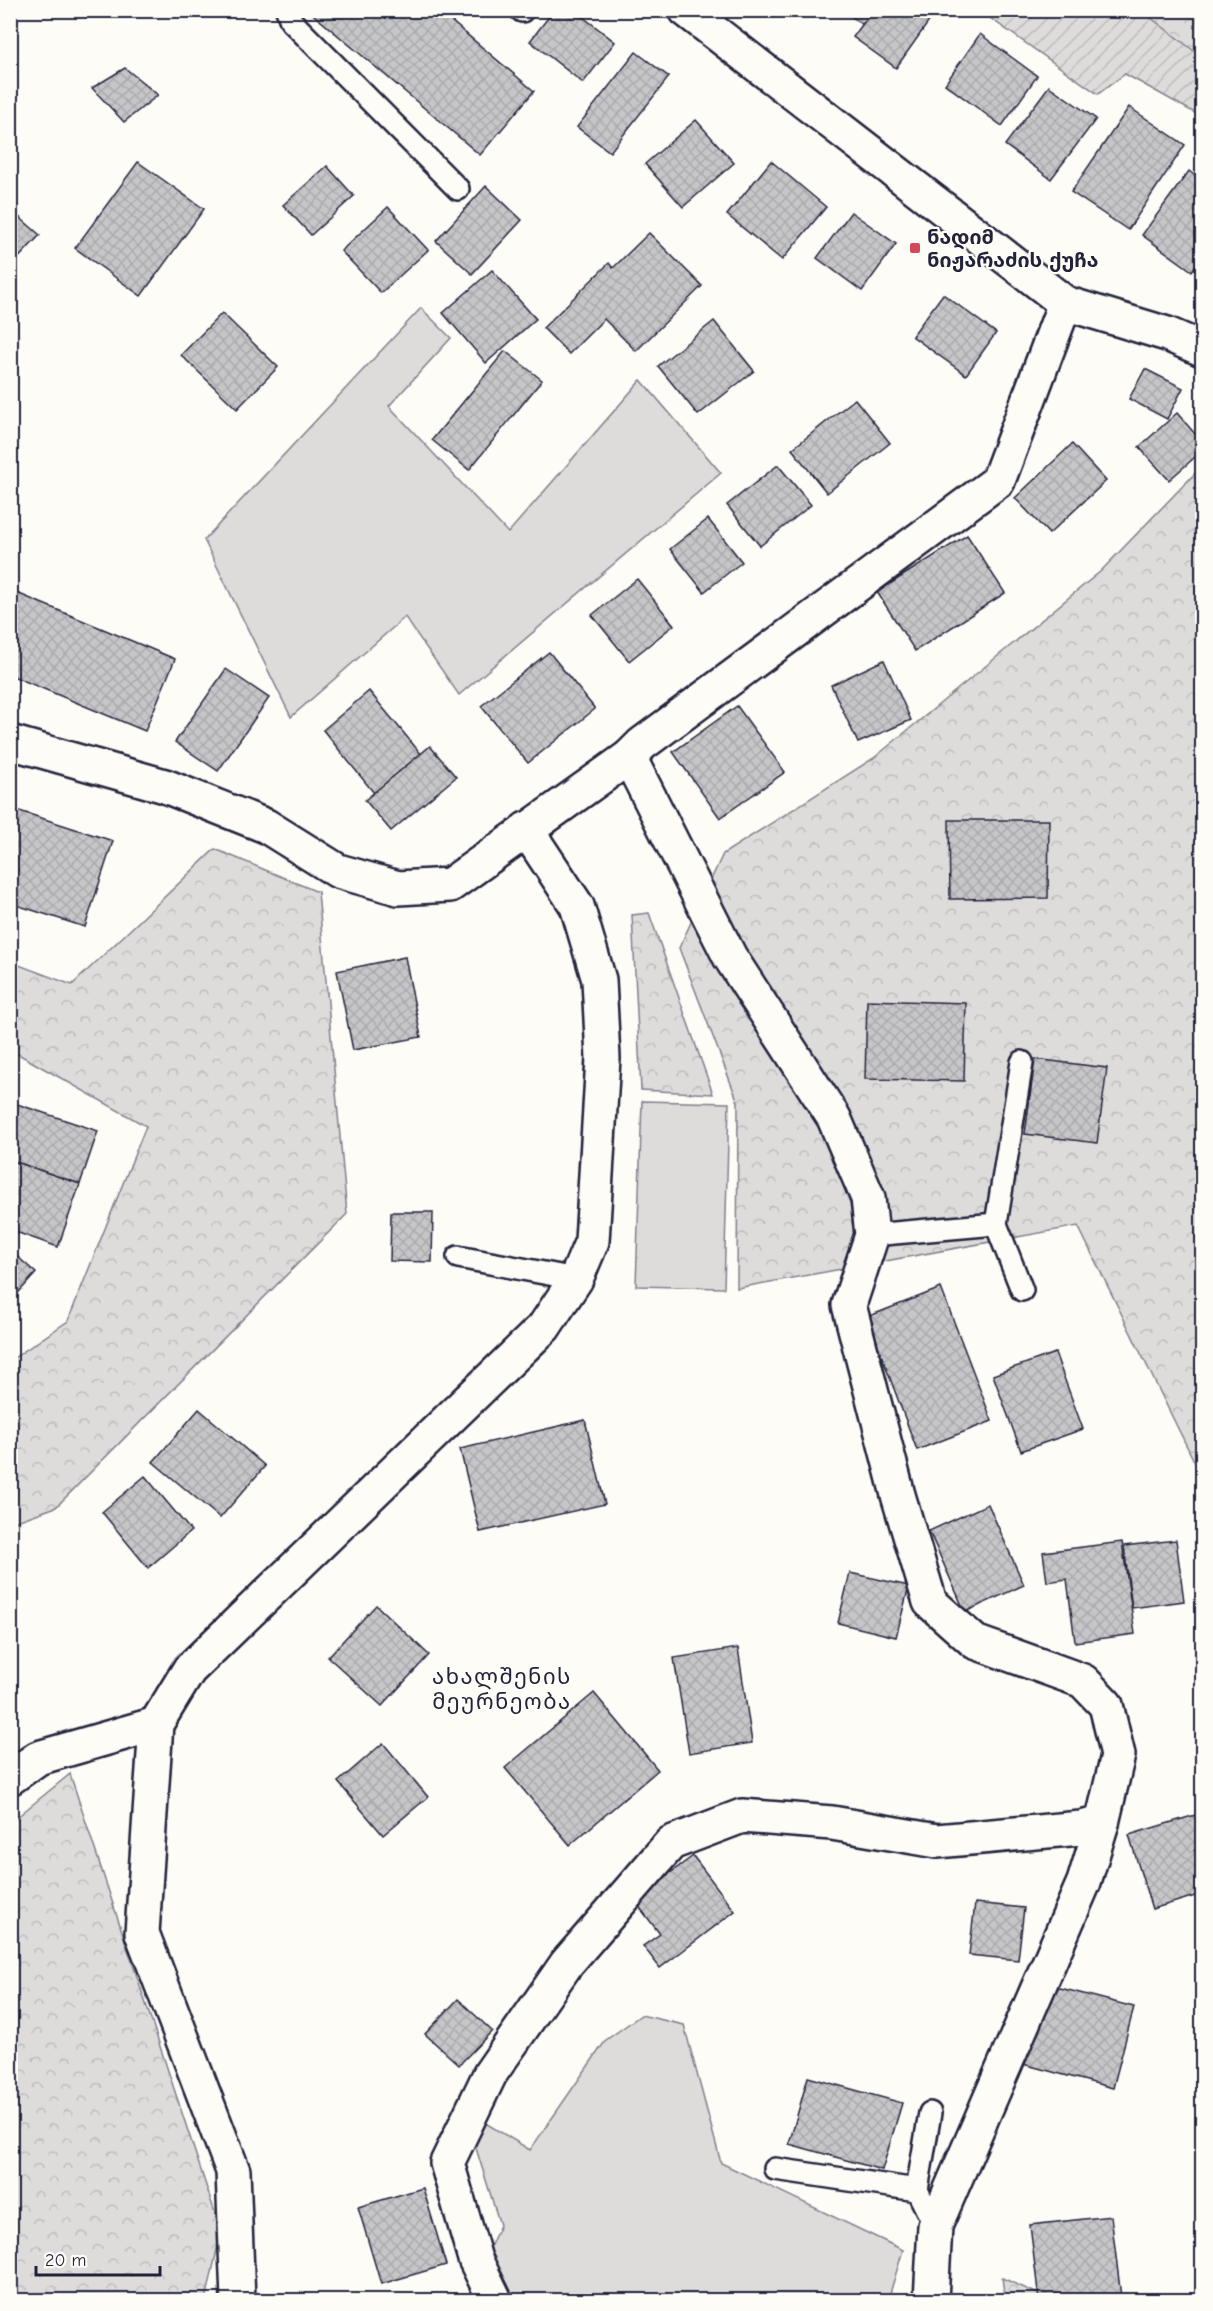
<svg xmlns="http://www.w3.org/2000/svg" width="1213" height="2311" viewBox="0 0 1213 2311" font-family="'Comic Neue','Noto Sans Georgian',sans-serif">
	<defs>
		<pattern id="forest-crowns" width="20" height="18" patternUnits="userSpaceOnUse" patternTransform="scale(1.5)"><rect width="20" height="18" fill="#dddcdb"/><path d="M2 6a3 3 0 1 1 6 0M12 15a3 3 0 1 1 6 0" fill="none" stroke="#bdbcbd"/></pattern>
		<pattern id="garden-furrows" width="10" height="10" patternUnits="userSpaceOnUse" patternTransform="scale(1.5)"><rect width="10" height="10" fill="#dddcdb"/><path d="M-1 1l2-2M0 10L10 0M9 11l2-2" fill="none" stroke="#bdbcbd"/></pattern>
		<pattern id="building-cross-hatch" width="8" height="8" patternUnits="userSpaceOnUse" patternTransform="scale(1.5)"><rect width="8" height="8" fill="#c6c6c8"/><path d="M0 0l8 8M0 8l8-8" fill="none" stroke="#aaaaad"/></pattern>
	</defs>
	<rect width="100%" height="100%" fill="#fdfcf7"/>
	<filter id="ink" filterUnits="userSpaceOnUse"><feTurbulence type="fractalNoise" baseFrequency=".0167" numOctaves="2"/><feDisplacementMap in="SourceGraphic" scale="12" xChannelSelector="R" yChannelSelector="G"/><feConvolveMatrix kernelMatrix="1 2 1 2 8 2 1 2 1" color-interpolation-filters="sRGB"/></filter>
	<g filter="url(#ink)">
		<g fill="#dddcdb" stroke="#807f8b" stroke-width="1.5">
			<path d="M421 308 451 338 389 406 508 533 641 380 721 473 459 695 405 617 291 717 204 540Z"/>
			<path d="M642 1101 729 1103 724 1288 636 1286Z"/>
			<path d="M641 2015 684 2025 721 2163 903 2250 888 2300H466L500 2225 464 2110 530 2150 606 2040Z"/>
		</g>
		<g fill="url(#forest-crowns)" stroke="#807f8b" stroke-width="1.5">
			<path d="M1142 11H1202V57H1200Z"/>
			<path d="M1202 466V792L1198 794 1202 813V1477L1078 1226 737 1288 738 1102 679 948 723 854 874 758 1101 571Z"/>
			<path d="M215 849 318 892 347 1214 56 1507 11 1523V1360L68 1321 146 1126 11 1050V962L72 985Z"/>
			<path d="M649 913 713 1094 641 1090 632 915Z"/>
			<path d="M70 1774 221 2231 206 2300H11V1822Z"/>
			<path d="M1002 2278 1052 2300H1005Z"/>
		</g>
		<path fill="url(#garden-furrows)" stroke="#807f8b" stroke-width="1.5" d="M980 11H1142L1202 57V117L1125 74 1098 94Z"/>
		<g fill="url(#building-cross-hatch)" stroke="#22223b" stroke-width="1.5">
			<path d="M308 10H438L534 91 480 155Z"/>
			<path d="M554 10H574L615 42 583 83 530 41Z"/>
			<path d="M843 10H873L863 25Z"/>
			<path d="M873 10H937L896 68 853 37Z"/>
			<path d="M980 34 1037 76 1002 126 945 84Z"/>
			<path d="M636 52 669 77 610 152 577 127Z"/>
			<path d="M125 68 158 95 124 122 92 88Z"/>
			<path d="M1049 86 1096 119 1051 179 1005 145Z"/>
			<path d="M1129 107 1185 145 1128 230 1071 192Z"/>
			<path d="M696 120 734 163 683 207 645 164Z"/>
			<path d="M771 161 826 207 782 260 727 215Z"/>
			<path d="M138 162 204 209 141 296 75 248Z"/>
			<path d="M327 166 354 196 311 235 283 205Z"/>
			<path d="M1189 171 1202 181V256L1192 271 1142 235Z"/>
			<path d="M486 186 522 220 472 274 436 241Z"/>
			<path d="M388 207 428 250 381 293 341 251Z"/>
			<path d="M10 209 40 235 10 267Z"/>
			<path d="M851 212 896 244 862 291 817 258Z"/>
			<path d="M649 233 702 286 636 351 604 319 569 354 543 328 609 263 613 268Z"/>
			<path d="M492 270 536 319 486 363 443 313Z"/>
			<path d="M943 294 996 333 966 375 912 336Z"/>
			<path d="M222 313 278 367 237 409 181 355Z"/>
			<path d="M714 321 754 371 698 415 658 366Z"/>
			<path d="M505 351 542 380 469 470 432 440Z"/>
			<path d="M1145 369 1183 388 1167 419 1129 399Z"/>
			<path d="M855 399 890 443 827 493 792 449Z"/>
			<path d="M1177 413 1202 442V451L1169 480 1139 447Z"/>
			<path d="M1072 444 1106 481 1049 534 1015 498Z"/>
			<path d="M778 465 811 505 760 546 727 505Z"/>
			<path d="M708 519 742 562 704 592 670 549Z"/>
			<path d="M967 535 1005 593 915 651 877 592Z"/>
			<path d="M637 579 674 625 629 661 592 615Z"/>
			<path d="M12 591 175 659 145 731 10 675Z"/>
			<path d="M549 652 595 709 528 763 481 706Z"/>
			<path d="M884 660 911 720 858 743 831 685Z"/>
			<path d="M226 669 269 698 218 771 175 742Z"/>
			<path d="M369 691 421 754 374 793 323 730Z"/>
			<path d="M737 706 785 772 720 818 673 752Z"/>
			<path d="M430 746 456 777 391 831 365 800Z"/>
			<path d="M10 808 113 841 85 927 10 903Z"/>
			<path d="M949 820H1049L1048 898 950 899Z"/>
			<path d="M405 957 421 1037 353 1050 337 971Z"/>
			<path d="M867 1000 966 1003 964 1081 865 1079Z"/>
			<path d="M1035 1059 1107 1068 1097 1143 1025 1134Z"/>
			<path d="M14 1103 98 1131 80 1184 10 1160V1113Z"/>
			<path d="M10 1160 80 1184 58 1247 10 1230Z"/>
			<path d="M391 1212H433L432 1262 390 1261Z"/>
			<path d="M10 1250 36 1273 10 1302Z"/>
			<path d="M941 1288 992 1421 917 1450 867 1317Z"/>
			<path d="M1055 1353 1083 1429 1021 1451 993 1375Z"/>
			<path d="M199 1409 265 1466 220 1518 153 1462Z"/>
			<path d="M585 1420 605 1504 480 1532 460 1449Z"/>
			<path d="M145 1476 191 1531 148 1568 102 1512Z"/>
			<path d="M988 1504 1024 1585 965 1612 929 1531Z"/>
			<path d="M1176 1540 1184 1601 1132 1608 1124 1546Z"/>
			<path d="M1122 1542 1135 1634 1075 1642 1067 1579 1047 1582 1043 1552Z"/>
			<path d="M850 1573 909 1586 896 1637 838 1623Z"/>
			<path d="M376 1605 429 1655 382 1706 328 1657Z"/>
			<path d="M738 1648 752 1743 689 1753 674 1658Z"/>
			<path d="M594 1693 658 1770 570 1845 505 1768Z"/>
			<path d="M383 1743 428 1797 383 1835 338 1782Z"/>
			<path d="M1202 1813V1894L1152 1909 1129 1835Z"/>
			<path d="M693 1856 735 1911 660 1968 643 1946 660 1934 634 1900Z"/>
			<path d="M975 1903 1024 1908 1018 1960 969 1955Z"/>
			<path d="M1041 1983 1134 2007 1113 2088 1019 2063Z"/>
			<path d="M458 1999 492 2031 459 2065 425 2034Z"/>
			<path d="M808 2077 902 2103 882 2170 789 2144Z"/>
			<path d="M423 2188 446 2265 381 2284 358 2207Z"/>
			<path d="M1111 2216 1121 2297 1089 2300H1039L1030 2225Z"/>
		</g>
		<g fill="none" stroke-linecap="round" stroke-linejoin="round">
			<defs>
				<g id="lane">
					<path d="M287 10 291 21 458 189"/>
					<path d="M521 10 522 11"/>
					<path d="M872 1235 996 1224"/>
					<path d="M458 1257 576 1279"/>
					<path d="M1022 1290 996 1224 1022 1062"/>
					<path d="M775 2169 917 2190 935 2226"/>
					<path d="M917 2190 930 2113"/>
				</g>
				<g id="street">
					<path d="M10 742 165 786 266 826 338 871 398 888 450 885 629 757 642 744 998 481 1065 303"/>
					<path d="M629 757 730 957 834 1118 868 1198 872 1235 849 1305 898 1495 930 1602 975 1642 1083 1681 1106 1705 1118 1755 1102 1823 1084 1882 935 2226 931 2300"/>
					<path d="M10 1778 38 1758 156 1724"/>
					<path d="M238 2300 233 2171 142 1933 156 1724 189 1670 544 1327 576 1279 592 1241 603 1058 599 980 577 906 526 829"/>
					<path d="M495 2300 475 2259 447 2163 490 2074 567 1963 671 1843 742 1816 832 1823 937 1841 1081 1828 1102 1823"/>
				</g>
				<path id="secondary" d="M686 10 1065 303 1167 334 1202 349"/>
			</defs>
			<use href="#lane" stroke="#22223b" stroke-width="26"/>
			<use href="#street" stroke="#22223b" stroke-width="38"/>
			<use href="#secondary" stroke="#22223b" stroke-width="38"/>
			<use href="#lane" stroke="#fdfcf7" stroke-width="21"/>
			<use href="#street" stroke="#fdfcf7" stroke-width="33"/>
			<use href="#secondary" stroke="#fdfcf7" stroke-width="33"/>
		</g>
	</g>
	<rect fill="#d1495b" stroke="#fdfcf7" stroke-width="2" x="909" y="242" width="12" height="12" rx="3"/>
	<g text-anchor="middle" stroke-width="4.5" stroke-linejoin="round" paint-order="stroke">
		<g font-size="20" font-weight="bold" fill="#22223b" stroke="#fdfcf7" text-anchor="start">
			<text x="927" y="244">ნადიმ<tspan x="927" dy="23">ნიჟარაძის ქუჩა</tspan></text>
		</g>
		<g font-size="22" letter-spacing="1.5" fill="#22223b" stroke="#fdfcf7">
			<text x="502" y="1684">ახალშენის<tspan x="502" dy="25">მეურნეობა</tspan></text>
		</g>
	</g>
	<rect width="1213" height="2311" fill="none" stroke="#fdfcf7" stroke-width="36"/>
	<rect x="18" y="18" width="1177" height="2275" fill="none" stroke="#22223b" stroke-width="2" filter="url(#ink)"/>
	<path d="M36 2266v9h124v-9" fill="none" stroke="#22223b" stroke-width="3"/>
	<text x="45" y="2266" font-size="18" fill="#22223b" stroke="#fdfcf7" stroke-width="4.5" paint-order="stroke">20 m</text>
</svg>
